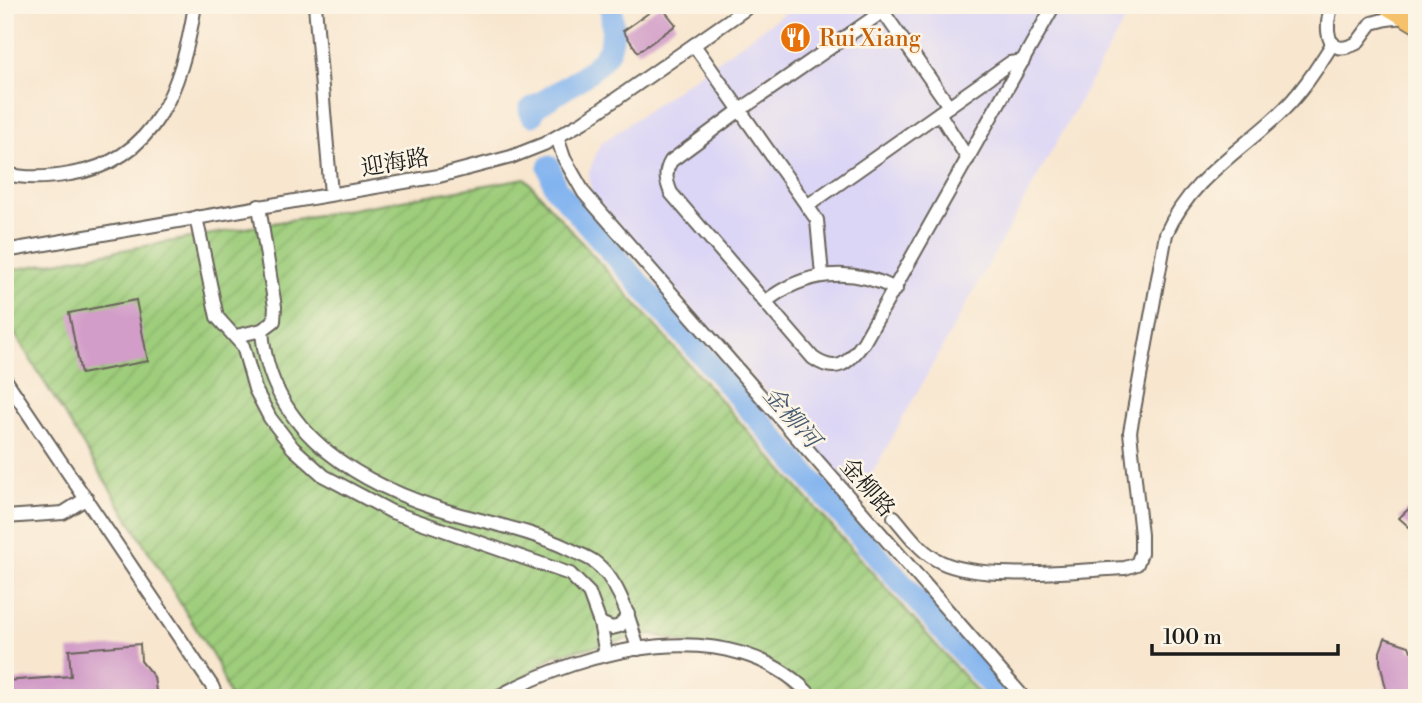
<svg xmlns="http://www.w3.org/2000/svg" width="1422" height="703" viewBox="0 0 1422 703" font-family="'Libre Bodoni','Noto Serif SC',serif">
	<defs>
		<pattern id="garden-furrows" width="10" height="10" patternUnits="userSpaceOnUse" patternTransform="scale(1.75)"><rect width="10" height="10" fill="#9ecd7b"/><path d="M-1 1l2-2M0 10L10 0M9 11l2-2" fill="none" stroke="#88af6a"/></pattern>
	</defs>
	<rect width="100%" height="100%" fill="#fcf5e5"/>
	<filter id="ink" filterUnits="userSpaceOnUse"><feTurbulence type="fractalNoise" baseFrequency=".0143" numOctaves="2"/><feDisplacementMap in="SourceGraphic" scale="14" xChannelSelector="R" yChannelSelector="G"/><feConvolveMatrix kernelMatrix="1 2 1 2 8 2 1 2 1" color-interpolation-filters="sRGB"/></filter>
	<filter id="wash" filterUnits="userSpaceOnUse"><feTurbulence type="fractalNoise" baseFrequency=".00686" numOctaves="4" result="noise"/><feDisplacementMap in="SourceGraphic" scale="28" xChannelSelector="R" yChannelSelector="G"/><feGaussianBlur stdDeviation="1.57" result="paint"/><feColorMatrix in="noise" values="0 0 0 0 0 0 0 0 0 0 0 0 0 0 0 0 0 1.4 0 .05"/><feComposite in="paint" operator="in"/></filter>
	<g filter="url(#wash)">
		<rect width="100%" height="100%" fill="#f8e6cf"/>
		<path fill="#dcd6f6" d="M796 5H1133L859 497 591 194 589 172 600 144Z"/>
		<path fill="url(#garden-furrows)" stroke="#5d744c" stroke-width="2" d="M525 178 983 698H798L771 668 652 634 555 655 493 698H230L217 663 5 318V271Z"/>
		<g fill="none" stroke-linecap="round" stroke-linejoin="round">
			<g stroke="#82b4ef" stroke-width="23">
				<path d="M532 115 530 110C551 96 600 71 609 49 615 35 612 20 611 5"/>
				<path d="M549 167 555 187 1002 698"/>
			</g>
		</g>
		<g id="blocks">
			<g fill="#d29dc8">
				<path d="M660 5 676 25 638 52 623 31Z"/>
				<path d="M136 300 148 361 81 374 69 313Z"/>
				<path d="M1417 501V534L1399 518Z"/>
				<path d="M1385 638 1409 646 1411 651 1417 650V698H1388L1380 662V652Z"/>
				<path d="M140 644 141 661 154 677 157 698H5V681L71 676 69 650Z"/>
			</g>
		</g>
	</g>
	<g filter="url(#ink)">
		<use href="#blocks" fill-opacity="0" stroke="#69635b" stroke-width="2"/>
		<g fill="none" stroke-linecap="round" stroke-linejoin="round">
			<defs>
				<g id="minor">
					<path d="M315 5 331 194"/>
					<path d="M892 5 740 110 671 161C664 172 666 181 671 193L813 358C837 375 849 363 864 342L1054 5"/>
					<path d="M1332 5C1325 26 1324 60 1357 43L1372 23 1387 19 1404 17"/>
					<path d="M879 6 949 106"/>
					<path d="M694 45 817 220 822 275"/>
					<path d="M939 113 968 159"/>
					<path d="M557 137 564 158 584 193 1024 698"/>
					<path d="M5 174C27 179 48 178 70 174 158 161 183 82 195 5"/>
					<path d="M807 206 1010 63 1023 61"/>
					<path d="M196 217 217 317 243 346 255 389 270 418 293 448 324 476 392 512 570 574 589 593 600 623 606 654"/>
					<path d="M5 251 439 176 511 157 544 144 583 122 751 5"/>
					<path d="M765 302C804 271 851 266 896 289"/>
					<path d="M262 330C269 436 366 488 457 514 497 525 531 531 569 549 576 553 586 556 593 561 620 580 629 619 638 649"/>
					<path d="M236 336 262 330 274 321 275 307 259 206"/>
					<path d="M5 379 212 686 217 698"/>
					<path d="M5 517 63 513 87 498"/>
					<path d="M894 517C908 533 921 553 941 562 982 582 1078 570 1125 568L1137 564 1141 553V535L1130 432 1166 234C1190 180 1236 154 1277 116 1300 95 1316 70 1333 43"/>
					<path d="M600 623 612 628 620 626 628 614"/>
					<path d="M496 698C585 648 735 610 813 698"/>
				</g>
				<path id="major" d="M1384 5 1417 25"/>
			</defs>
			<use href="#minor" stroke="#69635b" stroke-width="16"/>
			<use href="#major" stroke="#69635b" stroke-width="19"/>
			<use href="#minor" stroke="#fff" stroke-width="12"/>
			<use href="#major" stroke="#f5c16b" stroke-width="16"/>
		</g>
	</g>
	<defs>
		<symbol id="restaurant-disc" viewBox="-11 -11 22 22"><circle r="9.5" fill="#e8710a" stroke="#fcf5e5"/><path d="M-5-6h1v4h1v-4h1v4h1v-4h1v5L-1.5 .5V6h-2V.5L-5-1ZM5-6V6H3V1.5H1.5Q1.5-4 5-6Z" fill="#fff"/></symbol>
	</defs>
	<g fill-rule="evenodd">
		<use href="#restaurant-disc" x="778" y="20" width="35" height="35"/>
	</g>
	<g text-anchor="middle" stroke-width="5" stroke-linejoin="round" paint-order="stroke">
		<g font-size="23" fill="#c56008" stroke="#fcf5e5" text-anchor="start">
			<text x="819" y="46">Rui Xiang</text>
		</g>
		<g font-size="23" fill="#1c1c1c" stroke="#fcf5e5">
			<text transform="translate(395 162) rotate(-10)" y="8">迎海路</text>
			<text transform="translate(868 487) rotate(49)" y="8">金柳路</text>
		</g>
		<g font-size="24" font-style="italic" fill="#455970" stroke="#fcf5e5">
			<text transform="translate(792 417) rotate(49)" y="8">金柳河</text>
		</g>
	</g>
	<rect width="1422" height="703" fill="none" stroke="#fcf5e5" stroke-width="28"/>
	<path d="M1152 644v10h186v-10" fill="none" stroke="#1c1c1c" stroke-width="3.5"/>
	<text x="1163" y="644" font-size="21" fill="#1c1c1c" stroke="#fcf5e5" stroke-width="5" paint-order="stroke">100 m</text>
</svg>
